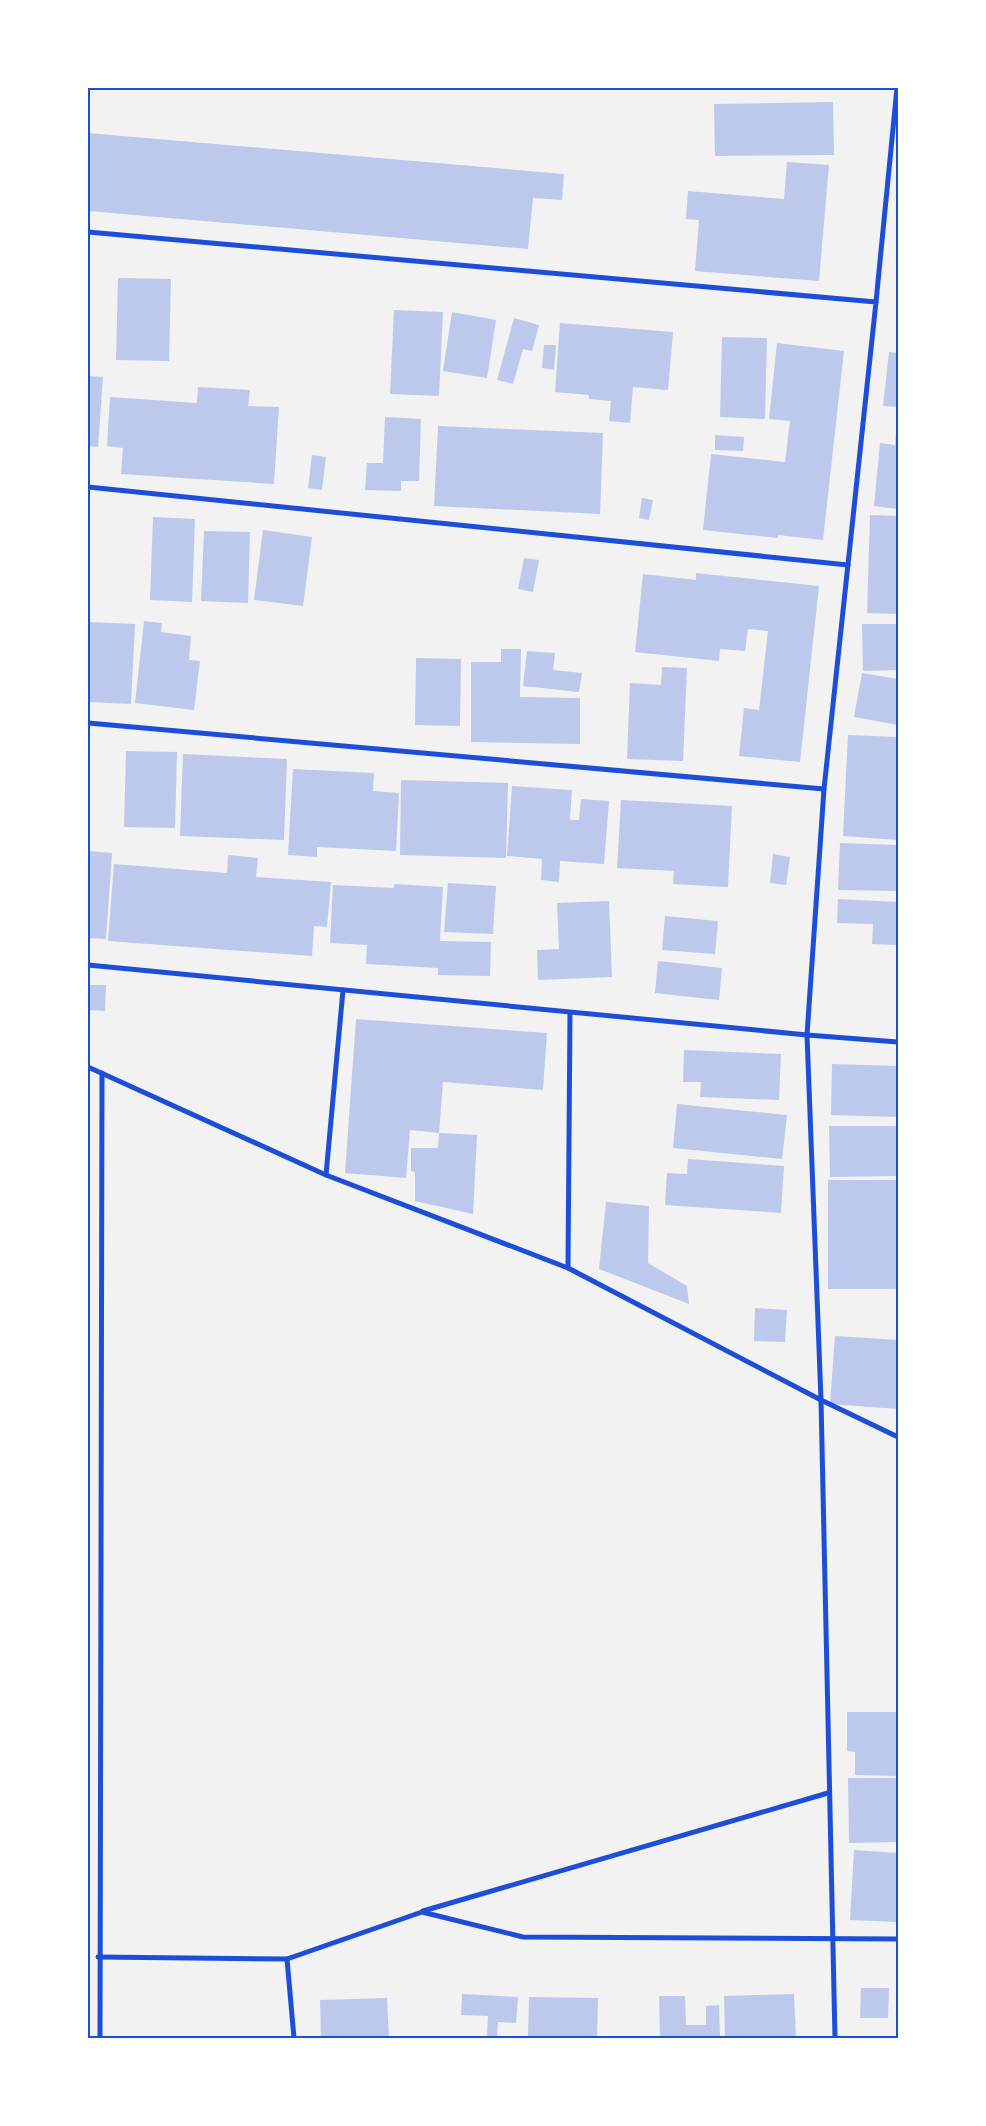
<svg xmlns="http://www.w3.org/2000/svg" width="986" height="2126" viewBox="0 0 986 2126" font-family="Commissioner,sans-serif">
	<rect width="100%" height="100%" fill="#f2f2f2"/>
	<g fill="#bdc9ec">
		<path d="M833 102 834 155 715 156 714 104Z"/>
		<path d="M88 133 564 174 562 200 533 198 528 249 88 211Z"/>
		<path d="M787 162 829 165 819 281 695 271 699 220 686 219 688 191 784 199Z"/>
		<path d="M118 278 171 279 169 361 116 360Z"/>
		<path d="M394 310 443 312 439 396 390 394Z"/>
		<path d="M452 312 496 320 487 378 443 371Z"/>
		<path d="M514 318 539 325 532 351 523 349 513 384 497 380Z"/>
		<path d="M560 323 673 332 668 390 633 387 630 423 609 421 611 401 589 399V395L555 392Z"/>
		<path d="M722 337 767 338 765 419 720 417Z"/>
		<path d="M777 343 844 351 823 540 778 535V538L703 530 711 454 785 462 790 421 769 419Z"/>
		<path d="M544 345H556L554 370 542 368Z"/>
		<path d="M889 352 898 353V407L883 406Z"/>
		<path d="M88 376 103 377 98 447 88 446Z"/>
		<path d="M198 387 250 390 248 406 279 407 274 484 121 474 123 448 107 446 110 397 197 403Z"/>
		<path d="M385 417 421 419 419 481H401V491L365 490 367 463H383Z"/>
		<path d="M897 420 898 509 874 506 880 443 895 445Z"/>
		<path d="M438 426 603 433 600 514 434 506Z"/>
		<path d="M715 435 744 437 743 451 715 450Z"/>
		<path d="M312 455 326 457 322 490 308 488Z"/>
		<path d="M642 498 653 500 649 520 639 518Z"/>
		<path d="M870 515 898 516V614L867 613Z"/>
		<path d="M153 517 195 519 192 602 150 600Z"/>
		<path d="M263 530 312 537 303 606 254 600Z"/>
		<path d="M204 531 250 532 248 603 201 601Z"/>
		<path d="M524 558 539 560 533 592 518 589Z"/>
		<path d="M696 573 819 586 800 762 739 756 744 708 759 710 768 631 748 629 745 651 720 649 719 661 635 652 643 574 696 580Z"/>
		<path d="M144 621 162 623 161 632 191 636 189 660 200 661 194 710 135 703Z"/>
		<path d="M88 622 135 624 131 704 88 702Z"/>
		<path d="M862 624H898V670L863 671Z"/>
		<path d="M501 649H521L520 697 580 698V744L471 742V662H501Z"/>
		<path d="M527 651 555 653 553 670 582 673 579 692 523 686Z"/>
		<path d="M416 658 461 659 460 726 415 725Z"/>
		<path d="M662 667 687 668 683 761 627 759 630 683 661 685Z"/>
		<path d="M862 673 898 679V725L854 717Z"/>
		<path d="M848 735 898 737V840L843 836Z"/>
		<path d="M126 751 177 752 175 828 124 827Z"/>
		<path d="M183 754 287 759 284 840 180 836Z"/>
		<path d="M293 769 374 773 373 791 399 793 396 851 317 847V857L288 855Z"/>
		<path d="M401 780 508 783 506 858 400 855Z"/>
		<path d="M512 786 572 790 570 820H579L581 799 609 801 604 864 560 861 559 882 541 880 542 859 507 856Z"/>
		<path d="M621 800 732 806 728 887 673 884 674 871 617 868Z"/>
		<path d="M840 843 898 845V891L838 890Z"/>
		<path d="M88 851 112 853 106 939 88 938Z"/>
		<path d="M773 854 790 857 786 885 770 883Z"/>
		<path d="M228 855 258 858 256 877 331 882 327 927 314 926 312 956 108 941 114 864 227 873Z"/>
		<path d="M448 883 496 886 493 934 444 932Z"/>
		<path d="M394 884 443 887 440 941 491 942 490 976 438 975V968L366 964 367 945 330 943 333 885 394 888Z"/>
		<path d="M838 899 898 902V945L872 944 873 924 837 923Z"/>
		<path d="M609 901 612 977 538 980 537 950 559 949 557 903Z"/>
		<path d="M665 916 718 921 715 954 662 950Z"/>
		<path d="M658 961 722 968 719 1000 655 993Z"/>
		<path d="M88 985H106L105 1011 88 1010Z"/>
		<path d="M356 1019 547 1033 543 1090 443 1082 439 1133 410 1130 406 1178 345 1173Z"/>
		<path d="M684 1050 781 1054 779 1100 700 1097 701 1082H683Z"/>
		<path d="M832 1064 898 1066V1117L831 1115Z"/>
		<path d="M677 1104 787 1115 782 1159 673 1148Z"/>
		<path d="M829 1126H898V1176L830 1177Z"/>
		<path d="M439 1133 477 1135 473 1214 415 1201V1172L411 1171V1148H438Z"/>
		<path d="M688 1159 784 1166 781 1213 665 1205 667 1173 687 1174Z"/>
		<rect x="828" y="1180" width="70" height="109"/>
		<path d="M606 1202 649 1206 648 1263 687 1286 689 1304 599 1269Z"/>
		<path d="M755 1308 787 1310 785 1342 754 1341Z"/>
		<path d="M835 1336 898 1340V1409L830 1404Z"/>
		<path d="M847 1712H898V1776L855 1775V1752L847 1751Z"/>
		<path d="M848 1778H898V1842L849 1843Z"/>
		<path d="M854 1850 898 1853V1922L850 1920Z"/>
		<path d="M861 1988H889L888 2018H860Z"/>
		<path d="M462 1994 518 1997 516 2023 498 2022 497 2038H487L488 2016 461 2015Z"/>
		<path d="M794 1994 796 2038H725L724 1996Z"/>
		<path d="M659 1996H685L686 2025H706V2006L719 2005 720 2038H660Z"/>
		<path d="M529 1997 598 1998 597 2038H528Z"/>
		<path d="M387 1998 389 2038H321L320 2000Z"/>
	</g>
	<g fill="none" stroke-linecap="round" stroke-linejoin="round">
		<g stroke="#1d4ed8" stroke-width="5">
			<path d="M88 232 876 302 824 789 807 1035 88 965"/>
			<path d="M876 302 897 88"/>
			<path d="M88 487 848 565"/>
			<path d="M88 723 824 789"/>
			<path d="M88 1067 326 1175 568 1268 821 1400 898 1437"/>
			<path d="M326 1175 343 990"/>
			<path d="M568 1268 570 1013"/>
			<path d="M423 1911 828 1793"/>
			<path d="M98 1957 287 1959 422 1912 523 1937 898 1939"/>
			<path d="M287 1959 294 2038"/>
			<path d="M100 2038 102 1073"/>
			<path d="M835 2038 821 1400 807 1035 898 1042"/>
		</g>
	</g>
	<rect width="986" height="2126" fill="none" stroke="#ffffff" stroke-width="178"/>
	<rect x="89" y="89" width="808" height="1948" fill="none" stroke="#1d4ed8" stroke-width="2"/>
</svg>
